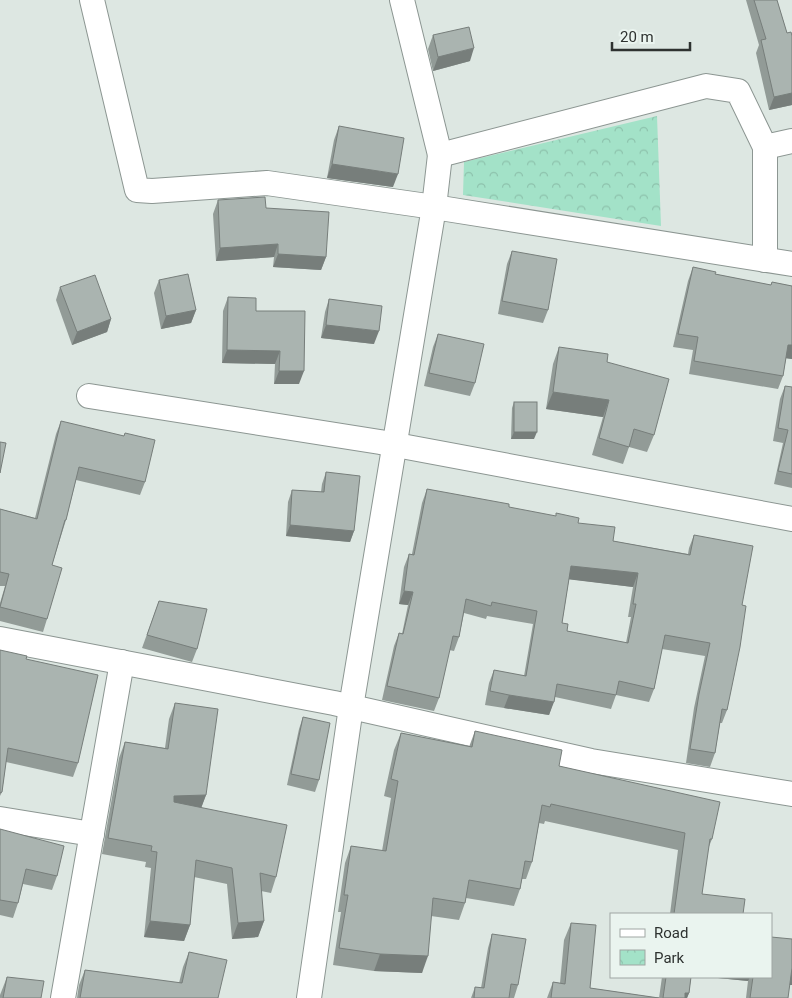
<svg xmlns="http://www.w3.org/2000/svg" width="792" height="998" viewBox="0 0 792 998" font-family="Roboto,sans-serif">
	<defs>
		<pattern id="park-crowns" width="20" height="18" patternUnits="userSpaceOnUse" patternTransform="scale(1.25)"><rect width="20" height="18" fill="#a3e2c8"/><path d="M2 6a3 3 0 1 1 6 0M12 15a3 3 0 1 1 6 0" fill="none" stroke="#8dc2ac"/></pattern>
	</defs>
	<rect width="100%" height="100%" fill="#dde7e2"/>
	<path fill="url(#park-crowns)" d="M657 116 661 226 463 195 464 162Z"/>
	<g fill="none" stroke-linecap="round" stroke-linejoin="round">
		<defs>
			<g id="street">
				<path d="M92 0 137 190 152 191 267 183 434 207 792 264"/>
				<path d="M402 0 440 155 706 86 738 91 765 147 792 141"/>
				<path d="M765 260V147"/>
				<path d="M89 396 380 442 792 519"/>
				<path d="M0 639 334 703 591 761 792 794"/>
				<path d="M0 819 92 834"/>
				<path d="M63 998 122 662"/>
				<path d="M309 998 351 707 434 207 440 155"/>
			</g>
		</defs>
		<use href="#street" stroke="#8c9692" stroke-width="26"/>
		<use href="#street" stroke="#fff" stroke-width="24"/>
	</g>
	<g fill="#929b97" fill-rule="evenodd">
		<path d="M746 0H777L787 33 792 36V105L769 110 756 53 759 45Z"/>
		<path d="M433 35 470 61 433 71 428 49Z"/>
		<path d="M339 126 393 187 327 178 334 140Z"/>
		<path d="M218 200 266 208 326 257 321 270 273 267 274 257 216 261 213 214Z"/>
		<path d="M512 251 548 310 543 323 498 314 507 264Z"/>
		<path d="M693 267 715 274 771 285 772 282 792 286V359L786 358 783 376 778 389 689 374 693 350 673 347 688 281Z"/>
		<path d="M159 280 196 310 191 323 161 329 154 293Z"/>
		<path d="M60 287 111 319 107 332 72 345 56 300Z"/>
		<path d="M228 297 256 311 299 384H274L275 364 222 363 223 311Z"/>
		<path d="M329 299 374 344 321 338 325 312Z"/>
		<path d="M438 334 475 383 470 396 424 386 433 347Z"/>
		<path d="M559 347 654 435 647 452 629 447 623 464 592 455 603 417 546 409 553 364Z"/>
		<path d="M785 386 792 387V488L774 484 783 443 773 441 780 399Z"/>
		<path d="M514 402 534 439H511L512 408Z"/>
		<path d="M61 421 145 482 140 495 76 480 66 520 52 565 47 619 43 632 0 621V603L5 586H0V509L35 518 56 434Z"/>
		<path d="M326 472 354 531 350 542 286 536 288 502 292 490 321 492 322 484Z"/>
		<path d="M427 489 578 523 613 541 688 554 689 548 694 535 742 605 727 710 722 723H720L715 753 710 767 686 763 694 708 705 656 662 649 654 689 649 702 616 695 611 709 555 697 549 715 504 708 485 705 489 683 494 670 524 676 533 624 487 616 486 619 464 613 459 637 454 651 449 650 439 698 434 711 382 700 394 646 399 633 402 634 408 605 399 604 404 567 409 554H412L422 503ZM569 579 633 587 628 617H631L626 643 567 631 562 623Z"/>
		<path d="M159 601 197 649 192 662 142 648Z"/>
		<path d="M0 650 26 659 78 763 73 777 6 762 2 792 0 796Z"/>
		<path d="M175 703 206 795 201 808 276 877 271 893 261 891 264 921 258 937 232 939 227 884 194 877 190 925 184 941 144 937 151 868 145 867 146 862 102 854 119 758 125 742 165 748 169 719Z"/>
		<path d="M303 717 319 780 315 792 287 785 299 729Z"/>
		<path d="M475 731 559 766 712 839 708 849 702 894 743 914H670L678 850 545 821 544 824 539 823 532 862 526 879H522L520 889 514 906 466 898 465 903 459 920 431 916 422 973 374 971 333 965 341 912H338L345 863 351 846 382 851 391 798 384 796 394 750 401 733 469 747Z"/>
		<path d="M0 829 57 876 52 890 23 884 18 903 13 918 0 915Z"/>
		<path d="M571 923 590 988 659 998 662 977H691L689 993 687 998H547L553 982 560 983 564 940Z"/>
		<path d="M492 934 518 985 514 998H471L475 987 481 988 488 948Z"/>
		<path d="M189 952 218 998H77L79 985 85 970 179 983 183 967Z"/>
		<path d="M7 977 41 998H0V995Z"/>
		<path d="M708 977H771L789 985 788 998H746L748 981Z"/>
	</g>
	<g fill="#777e7b">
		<path d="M474 48 470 61 433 71 438 57Z"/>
		<path d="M792 93V105L769 110 774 97Z"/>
		<path d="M332 164 398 174 393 187 327 178Z"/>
		<path d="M278 244 274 257 216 261 220 248Z"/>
		<path d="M278 254 326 257 321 270 273 267Z"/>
		<path d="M196 310 191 323 161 329 166 316Z"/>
		<path d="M111 319 107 332 72 345 77 332Z"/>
		<path d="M326 325 379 331 374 344 321 338Z"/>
		<path d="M788 345H792V359L784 358Z"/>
		<path d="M227 350 280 351 275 364 222 363Z"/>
		<path d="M279 371H304L299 384H274Z"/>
		<path d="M553 392 609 400 603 417 546 409Z"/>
		<path d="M514 432H537L534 439H511Z"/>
		<path d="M290 525 354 531 350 542 286 536Z"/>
		<path d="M571 566 638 573 633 587 566 579Z"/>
		<path d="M404 591 413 592 408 605 399 604Z"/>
		<path d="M509 695 554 702 549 715 504 708Z"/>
		<path d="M206 795 200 811 168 812 174 796Z"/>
		<path d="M150 921 190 925 184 941 144 937Z"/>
		<path d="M264 921 258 937 232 939 238 923Z"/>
		<path d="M380 954 428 956 422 973 374 971Z"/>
		<path d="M792 968V985H785Z"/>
		<path d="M708 977H750L748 981Z"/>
		<path d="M685 993H689L687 998H684Z"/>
	</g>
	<g fill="#aab4b0" stroke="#777e7b" fill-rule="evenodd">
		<path d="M754 0H777L787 33 791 32 792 36V93L774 97 761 40 766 39Z"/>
		<path d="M469 27 474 48 438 57 433 35Z"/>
		<path d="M339 126 404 138 398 174 332 164Z"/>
		<path d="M265 197 266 208 329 212 326 257 278 254V244L220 248 218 200Z"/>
		<path d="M512 251 557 259 548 310 502 301Z"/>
		<path d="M693 267 716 272 715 274 771 285 772 282 792 286V345H788L783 376 694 361 698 337 678 334Z"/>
		<path d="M188 274 196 310 166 316 159 280Z"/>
		<path d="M95 275 111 319 77 332 60 287Z"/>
		<path d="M228 297 256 298V311H305L304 371H279L280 351 227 350Z"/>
		<path d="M329 299 382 306 379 331 326 325Z"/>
		<path d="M438 334 484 344 475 383 429 373Z"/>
		<path d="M559 347 608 354 607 362 669 379 654 435 634 429 629 447 599 438 609 400 553 392Z"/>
		<path d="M785 386 792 387V474L778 471 788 430 778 428Z"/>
		<rect x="514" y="402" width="23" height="30"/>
		<path d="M61 421 124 436 125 433 155 440 145 482 79 467 66 520H65L52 565 62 568 47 619 0 607 9 574 0 572V509L37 519Z"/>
		<path d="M0 442 6 443 0 473Z"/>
		<path d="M326 472 360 476 354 531 290 525 292 490 324 492Z"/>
		<path d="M427 489 509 504V507L556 516V513L579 518 578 523 615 527 613 541 690 555 694 535 753 546 742 605 746 606 740 647 727 710 722 709 715 753 690 749 699 694 710 643 665 635 654 689 619 681 616 695 557 684 554 702 509 695 490 691 494 670 526 676 537 611 492 602 491 606 466 599 459 637 453 636 439 698 387 686 399 633 403 634 413 592 404 591 409 554 414 555ZM571 566 638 573 633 604H636L628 643 567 631 568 624 562 623Z"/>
		<path d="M159 601 207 609 197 649 147 635Z"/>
		<path d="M0 650 27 656 26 659 98 675 78 763 8 748 2 792 0 793Z"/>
		<path d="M175 703 218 709 206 795 174 796V802L287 825 276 877 260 873 264 921 238 923 232 868 196 860 190 925 150 921 157 852 151 851 152 846 108 838 125 742 168 749Z"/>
		<path d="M303 717 330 723 319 780 291 774Z"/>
		<path d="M475 731 562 750 559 766 720 802 712 839H710L702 894 745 899 743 914H674L685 833 551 804 550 807 542 805 532 862 525 861 520 889 469 880 465 903 433 898 428 956 380 954 339 948 348 895H344L351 846 386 851 398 781 391 779 401 733 472 747Z"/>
		<path d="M0 829 64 846 57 876 26 869 18 903 0 900Z"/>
		<path d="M571 923 596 925 590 988 659 998H551L553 982 565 984Z"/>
		<path d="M492 934 526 939 518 985 511 984 509 998H474L475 987 484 988Z"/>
		<path d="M771 937 792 939V968L788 998H750L753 977H771Z"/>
		<path d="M189 952 227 960 218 998H80L85 970 182 983Z"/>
		<path d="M7 977 44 981 41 998H3Z"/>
		<path d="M666 977H691L689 993H685V998H663Z"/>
	</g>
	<rect x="610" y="913" width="162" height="65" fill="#eaf4ef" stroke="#9fa6a3"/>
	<rect x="620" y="929" width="25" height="8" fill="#ffffff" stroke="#9fa6a3"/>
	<text x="654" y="938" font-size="15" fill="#2e3230">Road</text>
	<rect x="620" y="950" width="25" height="15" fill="url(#park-crowns)" stroke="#9fa6a3"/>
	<text x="654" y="963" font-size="15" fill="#2e3230">Park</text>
	<path d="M612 42v8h78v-8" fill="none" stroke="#2e3230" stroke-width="2.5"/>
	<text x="620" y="42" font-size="15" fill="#2e3230" stroke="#eaf4ef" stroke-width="4" paint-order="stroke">20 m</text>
</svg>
